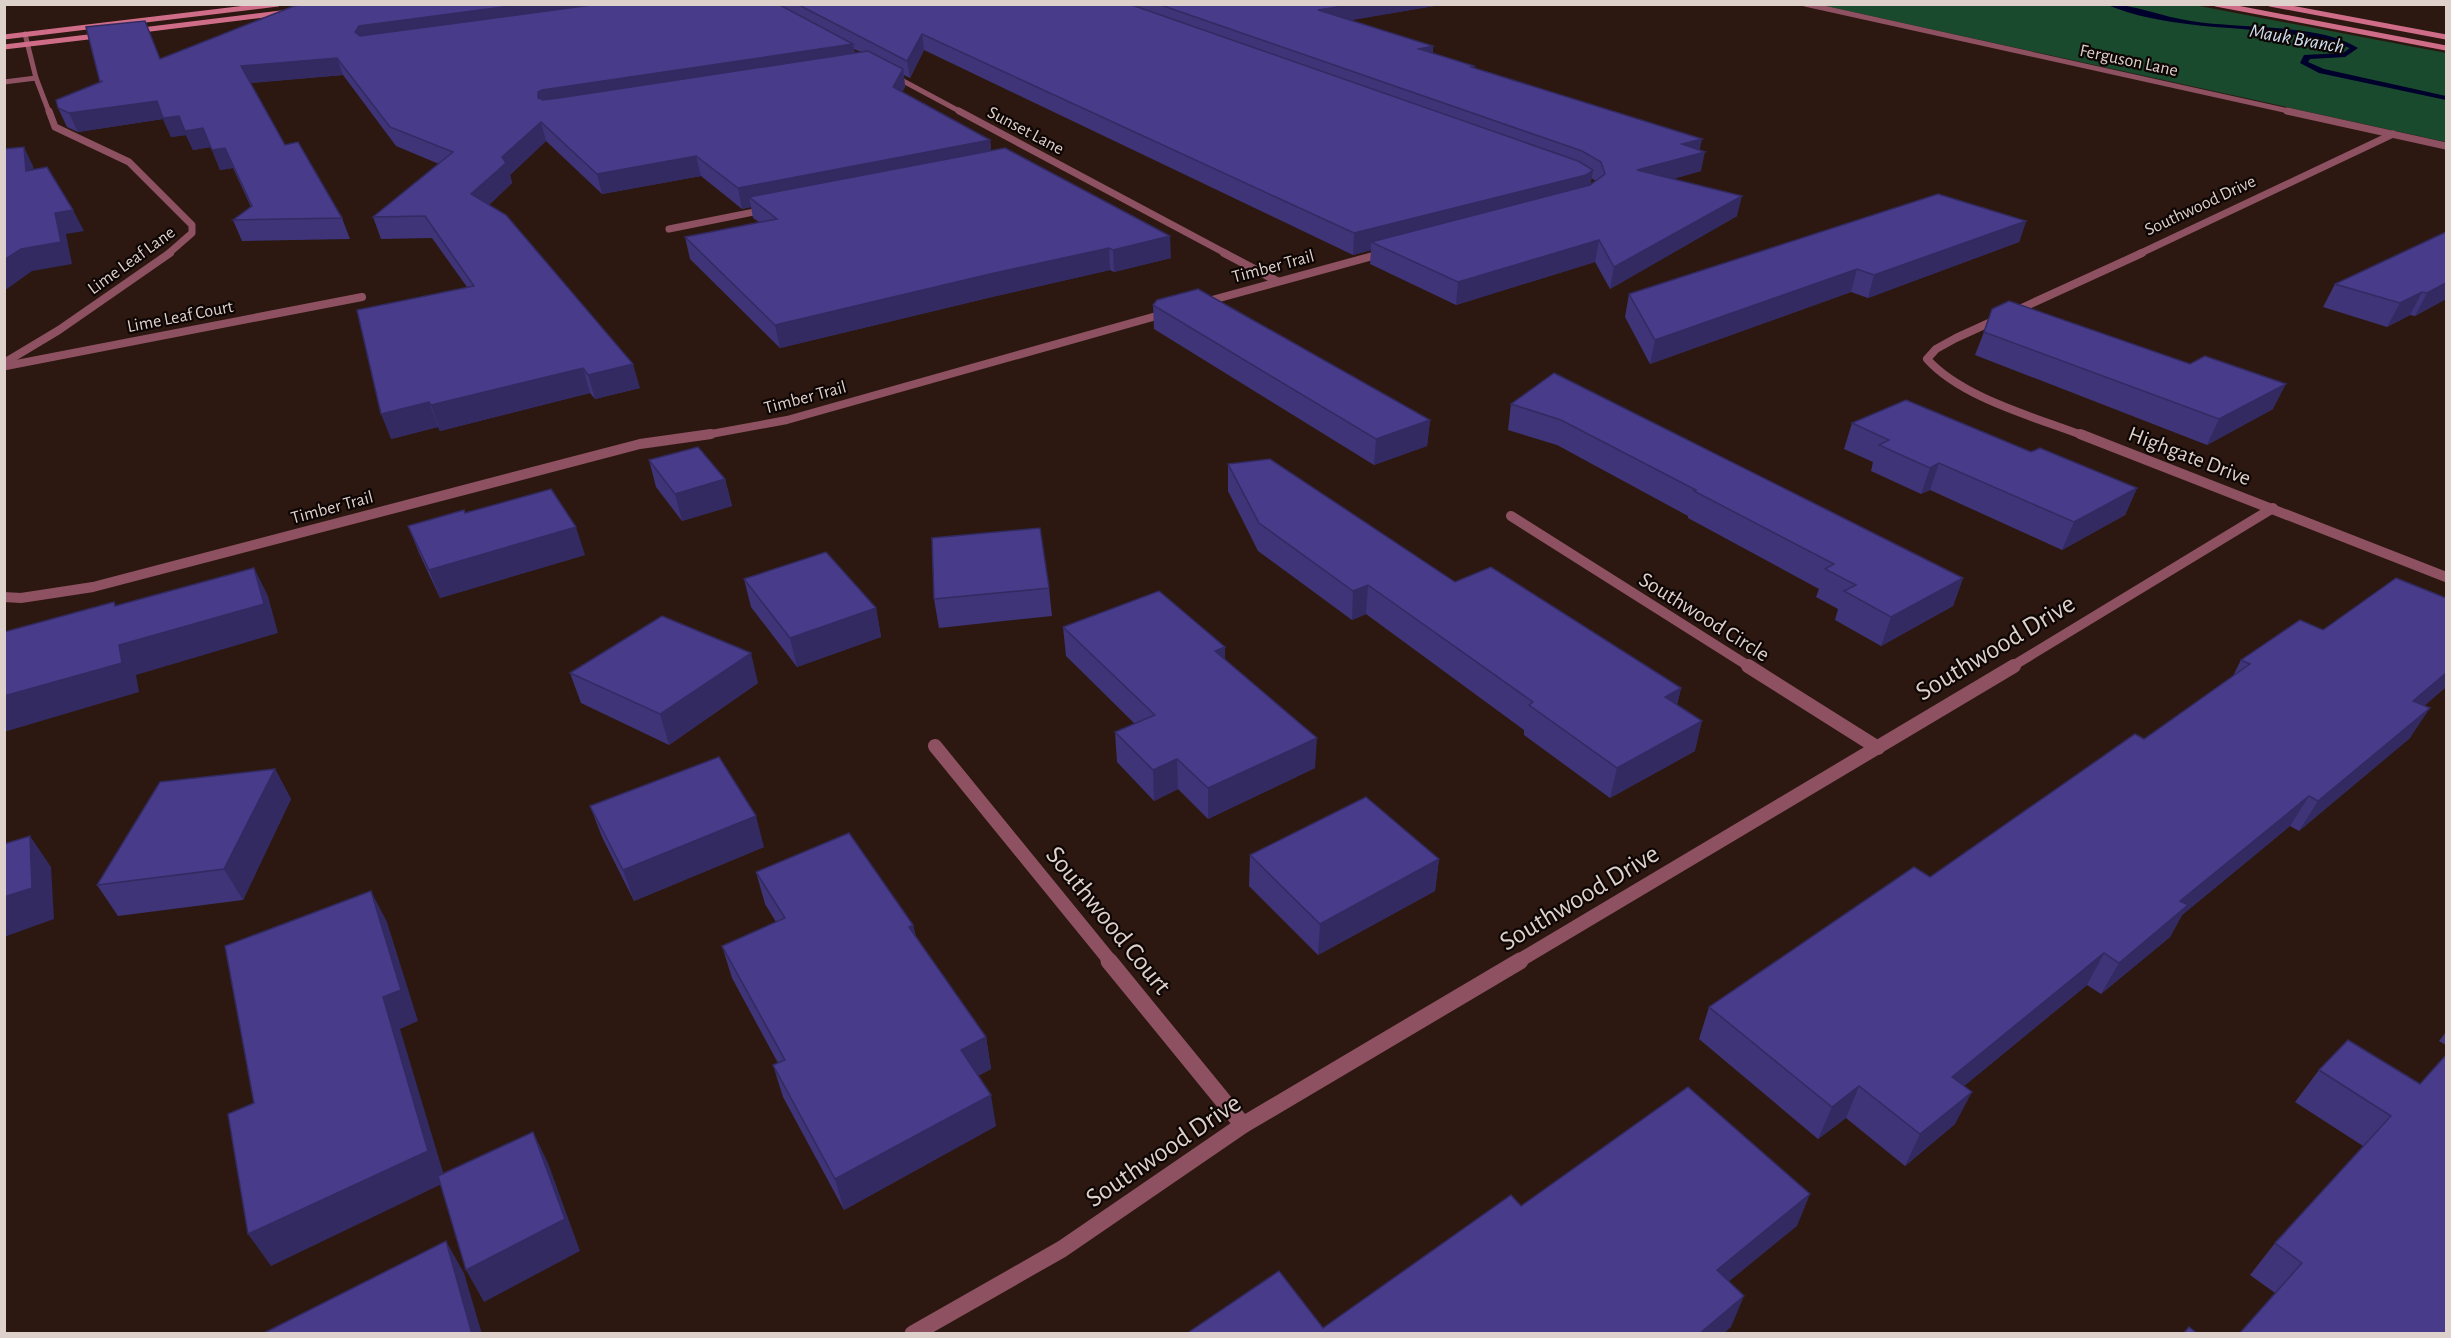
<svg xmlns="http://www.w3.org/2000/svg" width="2451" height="1338" viewBox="0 0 2451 1338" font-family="'Alegreya Sans',sans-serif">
	<rect width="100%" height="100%" fill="#2c1810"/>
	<path fill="#194a2d" d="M1821 5H2194L2446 53V142Z"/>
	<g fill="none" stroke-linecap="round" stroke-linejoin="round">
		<path fill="#00002c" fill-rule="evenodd" d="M2105 4C2134 4 2162 17 2191 21 2237 29 2320 23 2358 48L2345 57 2310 59 2308 62 2324 69 2446 96V100L2319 73 2300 63 2304 55 2343 53 2350 48C2271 20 2183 37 2105 4Z"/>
		<g stroke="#8e5162" stroke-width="5">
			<path d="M1805 4 2293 112"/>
			<path d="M25 34 36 78 49 112"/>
			<path d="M892 75 961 112"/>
			<path d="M4 82 36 78"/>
		</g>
		<g stroke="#8e5162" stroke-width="7">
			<path d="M49 111 55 127 129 162 192 225V233L168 254"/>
			<path d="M959 111 1227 254"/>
			<path d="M2287 111 2446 146"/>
			<path d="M669 229 769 209"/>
			<path d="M1379 254 1384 253"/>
			<path d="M2139 254 2393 134"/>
		</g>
		<g stroke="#8e5162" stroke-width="8">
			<path d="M1224 253 1277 281"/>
			<path d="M1201 303 1384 253"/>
			<path d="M4 363 59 330 170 253"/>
			<path d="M6 366 362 297"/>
			<path d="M700 436 787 420 1167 313"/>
			<path d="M2084 436C2035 417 1962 398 1927 359L1936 349 1956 338 2142 253"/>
		</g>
		<g stroke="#8e5162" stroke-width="10">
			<path d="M2080 434 2446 577"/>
			<path d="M1511 516 1750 667"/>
			<path d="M4 597 21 598 93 587 640 444 711 434"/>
			<path d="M2011 667 2273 508"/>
		</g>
		<g stroke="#8e5162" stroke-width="14">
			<path d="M1748 666 1878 748"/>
			<path d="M935 746 1111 962"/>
			<path d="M1517 962 2014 666"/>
		</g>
		<g stroke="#8e5162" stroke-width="17">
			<path d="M1109 961 1243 1125"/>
			<path d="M913 1334 1062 1249 1243 1125 1520 961"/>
		</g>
		<g stroke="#cf6d89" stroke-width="5">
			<path d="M2216 4 2446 48"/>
			<path d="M2270 4 2446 37"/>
			<path d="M134 31 289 12"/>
			<path d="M4 37 278 4"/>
			<path d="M4 47 105 35"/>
		</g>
	</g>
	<g fill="#3e3477" fill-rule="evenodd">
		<path d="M311 4H1446L1350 20 1433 46V53L1474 66V68L1700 150 1701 171 1673 179 1737 216 1610 289 1595 262 1456 305 1370 264 1371 250 1353 255 924 50 910 78 904 75 905 87 902 92 990 140 991 150 1171 258 1114 272 1110 270 992 297 780 348 690 259 685 237 759 222 753 218 751 207 742 209 701 176 602 194 546 141 510 175 512 183 489 205 640 388 595 399 590 393 440 431 438 427 391 439 467 287 432 238 381 239 373 217 439 164 396 146 343 75 250 83 285 145 342 218 350 239 242 241 233 220 251 207 233 168 220 170 211 147 193 150 186 135 171 137 163 119 78 132 67 127 58 108 100 83 161 59ZM854 49 861 52 855 53ZM1591 178 1596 181 1590 184Z"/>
		<path d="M2026 221 2019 242 1868 298 1851 292 1650 364 1625 317 1629 294Z"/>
		<path d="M2446 232V299L2415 316 2410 315 2387 327 2323 307 2335 284Z"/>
		<path d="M1153 305 1430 420 1427 446 1374 465 1154 329Z"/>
		<path d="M1984 332 2273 409 2207 445 1975 355Z"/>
		<path d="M1554 373 1963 578 1953 606 1881 646 1835 620 1838 609 1816 597 1819 589 1688 518V516L1557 445 1508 430 1511 404Z"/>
		<path d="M1852 423 2031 452 2137 488 2125 515 2062 550 1930 490 1921 494 1871 471 1873 462 1844 449Z"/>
		<path d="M649 460 725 479 732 506 682 521 656 487Z"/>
		<path d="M1228 464 1455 582 1681 688 1677 705 1695 751 1610 798 1524 735V730L1366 614 1352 620 1258 551 1228 491Z"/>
		<path d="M465 513 585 555 440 598 419 553 408 526Z"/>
		<path d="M744 579 876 608 881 637 797 667 751 607Z"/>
		<path d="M1049 588 1052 616 939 628 934 599Z"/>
		<path d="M2446 598V687L2424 706 2410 738 2299 831 2290 826 2182 915 2170 937 2101 994 2087 985 1964 1086 1955 1124 1905 1166 1846 1118 1818 1139 1699 1039 1709 1007 1930 877 2144 739 2233 676 2241 660 2323 630Z"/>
		<path d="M1063 627 1225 659 1315 768 1208 819 1178 789 1154 801 1117 762 1115 732 1135 724 1066 656Z"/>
		<path d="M570 673 758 683 669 745 581 703Z"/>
		<path d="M275 769 291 799 243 900 118 916 97 885Z"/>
		<path d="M590 806 764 847 634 901 602 837Z"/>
		<path d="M1250 855 1439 859 1435 891 1318 955 1249 886Z"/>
		<path d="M756 872 913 925 916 937 986 1037 991 1069 978 1076 996 1126 844 1210 783 1097 773 1065 778 1063 732 978 722 946 776 922 765 904Z"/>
		<path d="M2446 1032V1045L2439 1041Z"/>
		<path d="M2319 1070 2420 1084 2446 1334 2275 1293 2250 1275 2275 1243 2363 1146 2295 1102Z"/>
	</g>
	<g fill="#322a61">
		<path d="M526 4H644L364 42 355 32 359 26Z"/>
		<path d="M1355 4H1446L1317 26 1318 10Z"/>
		<path d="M922 34 924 50 910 78 907 61Z"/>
		<path d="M853 44 856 60 547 107 538 98V92L542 90Z"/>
		<path d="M1433 46 1432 63 1419 49Z"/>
		<path d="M337 58 343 75 247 83 241 66Z"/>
		<path d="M903 69 905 87 895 105 893 87Z"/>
		<path d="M157 101 179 116 203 128 211 147 193 150 186 135 171 137 163 119 78 132 69 113Z"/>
		<path d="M541 122 546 141 510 175 512 183 478 215 471 194 502 157Z"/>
		<path d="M1702 139 1699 153 1705 152 1701 171 1633 190 1637 170 1682 144Z"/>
		<path d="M990 140 992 159 749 197 751 207 742 209 738 188Z"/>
		<path d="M24 147 33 166 36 191 26 171Z"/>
		<path d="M225 148 233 168 220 170 212 150Z"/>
		<path d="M696 156 701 176 602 194 597 174Z"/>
		<path d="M1593 170 1590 190 1371 242V250L1353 255 1354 233Z"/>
		<path d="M1742 196 1737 216 1610 289 1614 267Z"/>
		<path d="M73 210 84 231 66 234 72 264 32 271 4 291V260L55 213Z"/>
		<path d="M2026 221 2019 242 1868 298 1874 275Z"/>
		<path d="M1170 236 1171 258 1114 272 1113 250Z"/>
		<path d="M1599 240 1595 262 1456 305 1458 282Z"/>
		<path d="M1109 248 1110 270 992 297 780 348 775 325 990 274Z"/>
		<path d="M1857 269 1851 292 1650 364 1655 340Z"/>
		<path d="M2446 283V299L2415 316 2427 293Z"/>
		<path d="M2422 292 2410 315 2387 327 2400 303Z"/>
		<path d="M633 364 640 388 595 399 588 375Z"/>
		<path d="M583 368 590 393 440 431 431 405Z"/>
		<path d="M2286 384 2273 409 2207 445 2219 419Z"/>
		<path d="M429 402 438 427 391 439 381 414Z"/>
		<path d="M1430 420 1427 446 1374 465 1376 439Z"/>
		<path d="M1939 463 1930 490 1921 494 1930 468Z"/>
		<path d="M725 479 732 506 682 521 675 494Z"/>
		<path d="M2137 488 2125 515 2062 550 2074 522Z"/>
		<path d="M576 527 585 555 440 598 429 570Z"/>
		<path d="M254 568 268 596 278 633 136 675 139 692 4 732V696L119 645Z"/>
		<path d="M1963 578 1953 606 1881 646 1891 617Z"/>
		<path d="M1368 585 1366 614 1352 620 1353 591Z"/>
		<path d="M876 608 881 637 797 667 790 638Z"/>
		<path d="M1225 647V676L1215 651Z"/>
		<path d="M751 653 758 683 669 745 660 714Z"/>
		<path d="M2446 673V687L2394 731 2413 701Z"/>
		<path d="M1681 688 1674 718 1665 697Z"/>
		<path d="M2430 708 2410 738 2299 831 2318 801Z"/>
		<path d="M1702 721 1695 751 1610 798 1617 768Z"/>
		<path d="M1317 738 1315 768 1208 819V788Z"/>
		<path d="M1177 759 1178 789 1154 801 1153 770Z"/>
		<path d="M275 769 291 799 243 900 224 869Z"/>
		<path d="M2309 796 2290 826 2182 915 2170 937 2101 994 2119 963 2180 901Z"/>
		<path d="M756 816 764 847 634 901 623 870Z"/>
		<path d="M30 836 51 867 54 919 4 937V897Z"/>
		<path d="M1439 859 1435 891 1318 955 1320 924Z"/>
		<path d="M371 891 387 922 418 1021 400 1029 446 1182 271 1266 248 1234 383 997Z"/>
		<path d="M913 925 919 957 909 927Z"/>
		<path d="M2104 953 2087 985 1936 1109 1952 1077Z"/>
		<path d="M986 1037 991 1069 966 1082 961 1050Z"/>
		<path d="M1859 1086 1846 1118 1818 1139 1832 1107Z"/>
		<path d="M1972 1092 1955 1124 1905 1166 1920 1134Z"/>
		<path d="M991 1095 996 1126 844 1210 835 1179Z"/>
		<path d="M533 1132 548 1163 580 1251 484 1302 466 1270Z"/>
		<path d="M1810 1194 1797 1226 1705 1301 1717 1270Z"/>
		<path d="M446 1241 464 1273 482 1334H472Z"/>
		<path d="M1744 1296 1731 1327 1723 1334H1699Z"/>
	</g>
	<g fill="#483c8a" stroke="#322a61" stroke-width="1.5">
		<path d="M311 4H526L359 26 355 32 360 36 599 4H778L853 44 542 90 538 92V98L543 100 559 98 868 51 903 69 893 87 990 140 738 188 696 156 597 174 541 122 502 157 506 163 471 194 506 215 633 364 588 375 583 368 431 405 429 402 381 414 357 310 474 286 425 216 373 217 453 152 390 127 337 58 241 66 285 145 298 142 342 218 233 220 252 206 225 148 212 150 203 128 185 131 179 116 163 118 157 101 69 113 58 108 56 100 103 81 100 82 86 27 145 21 160 59 294 6Z"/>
		<path d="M797 4H1129L1578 161 1593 170 1586 175 1354 233 922 34 907 61Z"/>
		<path d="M1158 4H1355L1318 10 1433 46 1419 49 1474 66 1471 67 1702 139 1682 144 1705 152 1637 170 1742 196 1614 267 1599 240 1458 282 1371 242 1590 185 1605 174 1601 162 1582 151Z"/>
		<path d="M24 147 26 171 47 167 73 210 55 213 61 242 21 249 4 260V149Z"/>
		<path d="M1005 148 1170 236 1113 250 1109 248 990 274 775 325 685 237 777 219 749 197Z"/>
		<path d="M1938 194 2026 221 1874 275 1857 269 1655 340 1629 294Z"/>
		<path d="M2446 232V283L2427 293 2422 292 2400 303 2335 284Z"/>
		<path d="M1198 289 1430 420 1376 439 1153 305 1157 300Z"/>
		<path d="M2009 301 2190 364 2205 356 2286 384 2219 419 1984 332 1992 309Z"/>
		<path d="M1554 373 1963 578 1891 617 1844 591 1856 585 1825 569 1834 564 1694 491 1696 490 1561 420 1511 404Z"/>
		<path d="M1906 400 2031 452 2040 448 2137 488 2074 522 1939 463 1930 468 1879 445 1889 440 1852 423Z"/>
		<path d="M698 447 725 479 675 494 649 460Z"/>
		<path d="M1270 459 1455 582 1491 567 1681 688 1665 697 1702 721 1617 768 1529 705 1533 702 1368 585 1353 591 1259 523 1228 464Z"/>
		<path d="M551 489 576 527 429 570 408 526 464 510 465 513Z"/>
		<path d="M1040 528 1049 588 934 599 932 538Z"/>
		<path d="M826 552 876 608 790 638 744 579Z"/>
		<path d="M254 568 264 604 119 645 122 663 4 696V632L114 602 115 606Z"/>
		<path d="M2396 578 2446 598V673L2413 701 2430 708 2318 801 2309 796 2180 901 2188 905 2119 963 2104 953 1952 1077 1972 1092 1920 1134 1859 1086 1832 1107 1709 1007 1914 867 1930 877 2135 734 2144 739 2250 664 2241 660 2300 620 2323 630Z"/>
		<path d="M1159 591 1225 647 1215 651 1317 738 1208 788 1177 759 1153 770 1115 732 1155 715 1063 627Z"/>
		<path d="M662 616 751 653 660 714 570 673Z"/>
		<path d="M719 757 756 816 623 870 590 806Z"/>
		<path d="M275 769 224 869 97 885 160 782Z"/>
		<path d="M1366 797 1439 859 1320 924 1250 855Z"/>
		<path d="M849 833 913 925 909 927 986 1037 961 1050 991 1095 835 1179 773 1065 785 1060 722 946 785 918 756 872Z"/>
		<path d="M30 836 32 888 4 897V844Z"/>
		<path d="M371 891 401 990 383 997 428 1151 248 1234 228 1114 254 1103 225 946Z"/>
		<path d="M2348 1040 2420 1084 2446 1055V1334H2239L2302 1263 2275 1243 2391 1116 2319 1070Z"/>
		<path d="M1688 1087 1810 1194 1717 1270 1744 1296 1699 1334H1186L1279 1271 1323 1328 1511 1195 1521 1206Z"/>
		<path d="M533 1132 565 1219 466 1270 438 1176Z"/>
		<path d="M446 1241 472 1334H262Z"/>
		<path d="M2189 1327 2198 1334H2183Z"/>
	</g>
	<g text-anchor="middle" stroke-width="4.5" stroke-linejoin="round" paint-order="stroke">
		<g font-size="18" fill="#ded0ca" stroke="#0e0604">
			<text transform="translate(2129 60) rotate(12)" y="6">Ferguson Lane</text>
			<text transform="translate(1026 130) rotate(28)" y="6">Sunset Lane</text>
			<text transform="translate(2200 205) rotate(-25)" y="6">Southwood Drive</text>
			<text transform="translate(131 260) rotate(-36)" y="6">Lime Leaf Lane</text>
			<text transform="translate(1273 266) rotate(-15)" y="6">Timber Trail</text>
			<text transform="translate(180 316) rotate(-11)" y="6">Lime Leaf Court</text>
			<text transform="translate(805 397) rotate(-15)" y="6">Timber Trail</text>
			<text transform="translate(332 507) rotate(-15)" y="6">Timber Trail</text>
		</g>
		<g font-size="20" font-style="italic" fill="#d0e0f3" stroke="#0e0604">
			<text transform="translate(2297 38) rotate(10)" y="7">Mauk Branch</text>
		</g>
		<g font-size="22" fill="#ded0ca" stroke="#0e0604">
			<text transform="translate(2190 455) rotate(21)" y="8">Highgate Drive</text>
			<text transform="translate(1705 616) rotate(32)" y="8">Southwood Circle</text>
		</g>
		<g font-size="27" fill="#ded0ca" stroke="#0e0604">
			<text transform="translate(1995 647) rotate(-31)" y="9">Southwood Drive</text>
			<text transform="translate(1579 897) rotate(-31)" y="9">Southwood Drive</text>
			<text transform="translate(1109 920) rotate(51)" y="9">Southwood Court</text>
			<text transform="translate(1163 1150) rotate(-34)" y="9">Southwood Drive</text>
		</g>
	</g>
	<rect width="2451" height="1338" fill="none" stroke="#ded0ca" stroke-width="12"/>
</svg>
